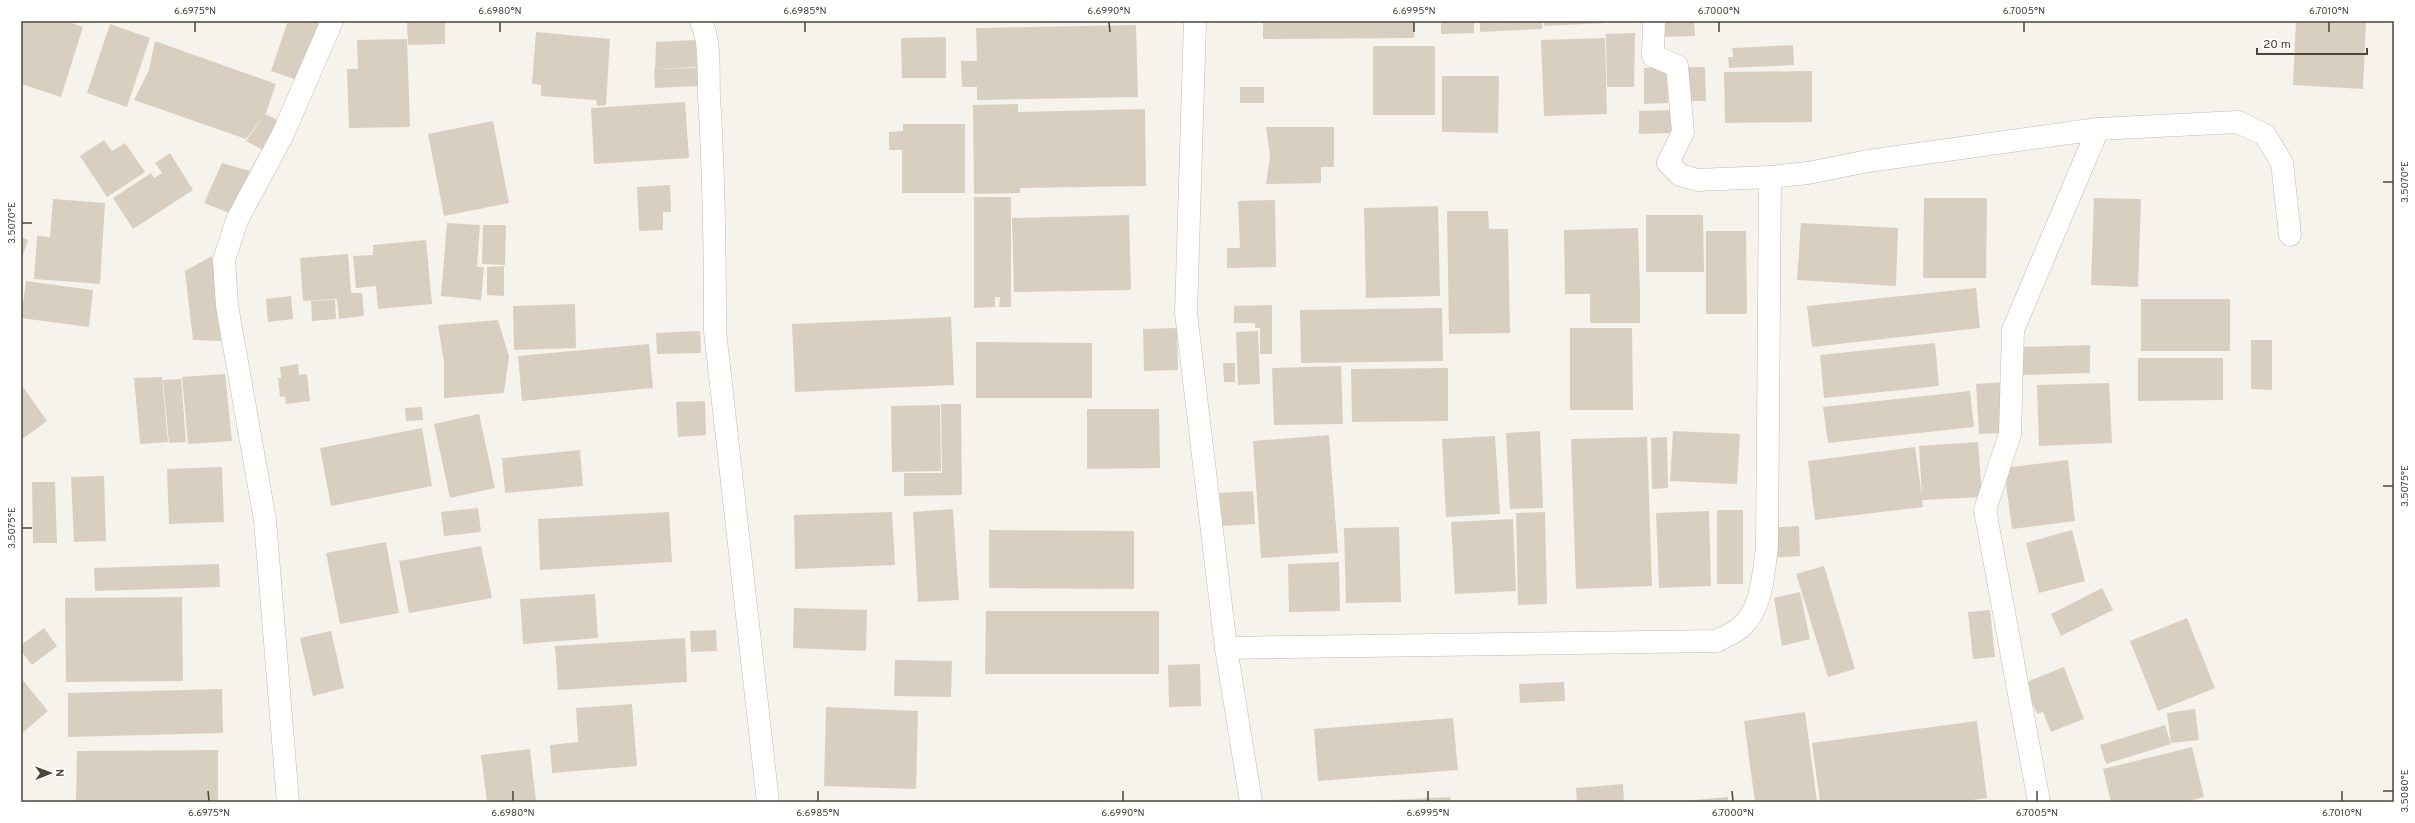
<svg xmlns="http://www.w3.org/2000/svg" width="2415" height="823" viewBox="0 0 2415 823" font-family="Overpass,sans-serif">
	<rect width="100%" height="100%" fill="#f6f3ec"/>
	<g fill="#d8cfc1">
		<path d="M21 21H66L83 27 61 97 21 84Z"/>
		<path d="M288 21H322L303 82 271 71Z"/>
		<path d="M407 21H445V44L408 45Z"/>
		<path d="M1263 21H1415L1414 38 1263 39Z"/>
		<path d="M1441 21H1474V33L1441 34Z"/>
		<path d="M1480 21H1542V29L1480 32Z"/>
		<path d="M1544 21H1604V23L1544 26Z"/>
		<path d="M1694 21 1695 36 1657 37V22Z"/>
		<path d="M2296 21H2366L2363 89 2293 85Z"/>
		<path d="M110 24 150 38 127 107 87 93Z"/>
		<path d="M1136 25 1138 97 977 100V87H962L961 61H977L976 28Z"/>
		<path d="M536 32 610 39 606 105 597 106 596 100 541 96V85L532 84Z"/>
		<path d="M1635 33 1634 87H1607L1606 34Z"/>
		<path d="M946 37V78H902L901 38Z"/>
		<path d="M1605 38 1607 114 1544 116 1541 40Z"/>
		<path d="M407 39 410 127 349 128 347 69H358L357 40Z"/>
		<path d="M696 40 697 67 655 69 656 42Z"/>
		<path d="M155 41 276 84 266 113 246 139 134 100 149 70Z"/>
		<path d="M1793 45 1794 65 1729 68 1728 57H1733L1732 48Z"/>
		<rect x="1373" y="46" width="62" height="69"/>
		<path d="M1667 67 1668 103 1644 104V68Z"/>
		<path d="M1688 67H1705L1706 101H1689Z"/>
		<path d="M697 68 698 86 655 88 654 69Z"/>
		<path d="M1812 71V122L1725 123 1724 72Z"/>
		<path d="M1442 76H1499L1498 133 1442 132Z"/>
		<rect x="1240" y="87" width="24" height="16"/>
		<path d="M685 102 689 158 594 164 591 108Z"/>
		<path d="M1018 104V112L1145 109 1146 186 1020 188V193L974 194 973 105Z"/>
		<path d="M1675 110V133L1639 134V111Z"/>
		<path d="M265 114 284 123 269 153 246 141Z"/>
		<path d="M493 121 509 203 444 216 428 134Z"/>
		<path d="M903 124H965V193H902V150H889V132L903 131Z"/>
		<path d="M1266 127H1334V167H1321V183L1266 184 1270 156Z"/>
		<path d="M104 140 112 151 125 143 145 172 107 197 80 156Z"/>
		<path d="M170 153 193 190 133 229 113 198 151 173 154 178 162 173 155 163Z"/>
		<path d="M222 163 250 171 232 214 204 203Z"/>
		<path d="M670 185 671 212H663V230L639 231 637 187Z"/>
		<path d="M974 197H1011V307H999L1000 297H995V307L974 308Z"/>
		<path d="M1924 198H1987L1986 278H1923Z"/>
		<path d="M2094 198 2141 199 2138 287 2091 285Z"/>
		<path d="M53 199 105 203 100 284 34 279 37 236 50 237Z"/>
		<path d="M1275 200 1276 267 1227 268V248H1240L1238 201Z"/>
		<path d="M1438 206 1440 296 1366 298 1364 208Z"/>
		<path d="M1447 211H1488L1489 229H1508L1510 333 1449 334Z"/>
		<path d="M1129 215 1131 290 1014 292 1012 218Z"/>
		<path d="M1646 215H1703L1704 272H1646Z"/>
		<path d="M447 223 480 225 477 267H484L481 300 441 296Z"/>
		<path d="M1801 223 1898 228 1896 286 1797 280Z"/>
		<path d="M483 225H506L505 265 482 264Z"/>
		<path d="M1638 228 1640 293H1635H1640V323H1590V294H1565L1564 230Z"/>
		<path d="M1706 231H1746L1747 314H1706Z"/>
		<path d="M21 237 28 240 21 261Z"/>
		<path d="M426 240 432 304 378 309 376 286 356 288 353 256 373 255V245Z"/>
		<path d="M348 254 351 293H362L364 316 339 319 337 299 303 301 300 258Z"/>
		<path d="M212 256 221 341 193 340 185 271Z"/>
		<path d="M504 266V296L487 295V267Z"/>
		<path d="M26 281 93 290 89 327 21 318Z"/>
		<path d="M1976 288 1980 328 1812 347 1807 306Z"/>
		<path d="M291 296 293 319 268 322 266 299Z"/>
		<rect x="2141" y="299" width="89" height="52"/>
		<path d="M335 300 336 319 312 321 311 301Z"/>
		<path d="M575 304 576 348 514 350 513 306Z"/>
		<path d="M1272 305V354H1260V328H1255V323H1234V306Z"/>
		<path d="M1442 308 1443 361 1301 363 1300 310Z"/>
		<path d="M951 317 954 385 795 392 792 324Z"/>
		<path d="M498 320 509 356 504 393 444 398V363L438 325Z"/>
		<path d="M1177 328 1178 370 1144 371 1143 329Z"/>
		<path d="M1570 328H1632L1633 410H1570Z"/>
		<path d="M700 331 701 353 657 354 656 333Z"/>
		<path d="M1258 331 1260 384 1238 385 1236 332Z"/>
		<path d="M2251 340H2272V390L2251 389Z"/>
		<path d="M976 342 1092 343V398H976Z"/>
		<path d="M1935 343 1939 386 1824 398 1820 355Z"/>
		<path d="M649 344 653 388 522 401 518 356Z"/>
		<path d="M2090 345V373L2021 375 2020 347Z"/>
		<path d="M2138 358H2223V400L2138 401Z"/>
		<path d="M1223 363H1235V382H1224Z"/>
		<path d="M298 364 299 375 307 374 310 401 286 404 285 396 280 397 278 378H281L280 367Z"/>
		<path d="M1341 366 1343 424 1274 425 1272 368Z"/>
		<path d="M1448 368V421L1352 422 1351 369Z"/>
		<path d="M225 374 232 441 188 444 182 377Z"/>
		<path d="M162 377 168 442 140 444 134 378Z"/>
		<path d="M181 379 186 442 169 443 163 380Z"/>
		<path d="M2005 382 2008 433 1979 434 1976 384Z"/>
		<path d="M2109 383 2112 443 2039 446 2037 385Z"/>
		<path d="M21 384 47 421 21 440Z"/>
		<path d="M1970 391 1974 427 1828 443 1823 407Z"/>
		<path d="M705 401 706 435 678 437 676 402Z"/>
		<path d="M941 404H961L962 495 904 496V473H942Z"/>
		<path d="M940 405 941 471 892 472 891 406Z"/>
		<path d="M422 407 423 420 406 421 405 408Z"/>
		<path d="M1087 409H1159L1160 468 1087 469Z"/>
		<path d="M479 414 495 488 450 498 434 424Z"/>
		<path d="M422 428 432 486 331 506 320 448Z"/>
		<path d="M1540 431 1543 508 1510 509 1506 433Z"/>
		<path d="M1673 431 1740 434 1737 484 1670 481Z"/>
		<path d="M1329 435 1338 553 1261 558 1253 441Z"/>
		<path d="M1495 436 1500 514 1446 517 1442 439Z"/>
		<path d="M1647 437 1652 586 1576 589 1571 439Z"/>
		<path d="M1667 437 1668 488 1652 489 1651 438Z"/>
		<path d="M1978 442 1982 497 1922 500 1923 507 1815 520 1808 461 1915 447 1922 497 1919 446Z"/>
		<path d="M580 450 583 486 505 493 502 458Z"/>
		<path d="M2068 460 2075 521 2012 529 2004 468Z"/>
		<path d="M222 467 224 522 169 524 167 469Z"/>
		<path d="M104 476 106 541 74 542 71 477Z"/>
		<path d="M32 482H55L57 543H33Z"/>
		<path d="M1253 491 1255 524 1221 526 1219 493Z"/>
		<path d="M478 508 481 532 444 536 441 512Z"/>
		<path d="M953 509 959 600 918 602 913 512Z"/>
		<rect x="1717" y="510" width="26" height="74"/>
		<path d="M1709 511 1711 586 1659 588 1656 513Z"/>
		<path d="M669 512 672 562 540 570 538 519Z"/>
		<path d="M892 512 895 565 795 569 794 515Z"/>
		<path d="M1545 512 1547 604 1518 605 1516 513Z"/>
		<path d="M1513 519 1516 591 1455 594 1451 522Z"/>
		<path d="M1799 526 1800 556 1768 558 1767 528Z"/>
		<path d="M1399 527 1401 602 1346 603 1344 528Z"/>
		<path d="M989 530 1134 531V589L989 588Z"/>
		<path d="M2072 530 2085 581 2039 593 2026 543Z"/>
		<path d="M386 542 399 613 340 624 326 553Z"/>
		<path d="M481 546 492 598 409 613 399 561Z"/>
		<path d="M1339 562 1340 611 1289 612 1288 564Z"/>
		<path d="M219 564 220 587 95 591 94 568Z"/>
		<path d="M1824 566 1855 669 1828 677 1796 574Z"/>
		<path d="M2102 588 2113 610 2061 636 2051 614Z"/>
		<path d="M1800 592 1810 639 1782 646 1774 598Z"/>
		<path d="M595 594 598 638 523 644 520 599Z"/>
		<path d="M182 597 183 681 66 682 65 598Z"/>
		<path d="M794 608 867 610 866 651 793 648Z"/>
		<path d="M1990 610 1995 657 1973 659 1968 612Z"/>
		<path d="M986 611H1159V674H985Z"/>
		<path d="M2187 618 2215 688 2158 711 2130 641Z"/>
		<path d="M44 628 57 646 32 665 21 651V645Z"/>
		<path d="M716 630 717 651 691 652 690 631Z"/>
		<path d="M331 631 344 688 313 696 300 638Z"/>
		<path d="M685 638 687 682 558 690 555 646Z"/>
		<path d="M895 660 952 661 951 697 894 696Z"/>
		<path d="M1200 664 1201 706 1169 707 1168 665Z"/>
		<path d="M2064 667 2084 719 2051 732 2043 712 2037 714 2024 683Z"/>
		<path d="M21 678 48 711 21 734Z"/>
		<path d="M1564 682 1565 701 1520 703 1519 684Z"/>
		<path d="M222 689 223 733 68 737V693Z"/>
		<path d="M632 704 637 766 552 773 550 745 578 742 576 708Z"/>
		<path d="M826 707 918 711 916 789 824 786Z"/>
		<path d="M2195 709 2199 740 2171 743 2167 713Z"/>
		<path d="M1805 712 1817 802H1755L1744 721Z"/>
		<path d="M1453 718 1458 770 1318 781 1314 729Z"/>
		<path d="M1977 721 1987 798 1958 802H1820L1812 743Z"/>
		<path d="M2165 725 2171 744 2106 764 2100 745Z"/>
		<path d="M2192 747 2204 797 2185 802H2111L2103 769Z"/>
		<path d="M530 749 536 802H487L481 755Z"/>
		<path d="M218 750V802H76L77 751Z"/>
		<path d="M1623 784 1624 802H1577L1576 788Z"/>
		<path d="M1450 797 1451 802H1372V801Z"/>
		<path d="M1728 797V802H1683V801Z"/>
	</g>
	<g fill="none" stroke-linecap="round" stroke-linejoin="round">
		<defs>
			<g id="minor">
				<path d="M701 21C711 43 708 73 709 96 714 174 715 253 715 331L768 802"/>
				<path d="M1195 21 1186 313 1226 648 1251 802"/>
				<path d="M1654 21 1653 56 1677 66 1683 132 1668 163 1680 175 1697 180 1770 177"/>
				<path d="M1226 648 1717 641C1725 636 1735 633 1741 627 1763 608 1763 573 1767 547L1770 177 1808 173 1868 161 2098 129 2238 122 2265 135 2282 163 2290 235"/>
				<path d="M288 802 265 520 227 306 224 260 237 220 283 134 332 21"/>
				<path d="M2039 802 1985 510 2010 434 2013 330 2098 129"/>
			</g>
		</defs>
		<use href="#minor" stroke="#c2bbae" stroke-width="23"/>
		<use href="#minor" stroke="#fff" stroke-width="22"/>
	</g>
	<path fill="none" stroke="#4b4439" stroke-width="1.5" d="M195 22V32M500 22V32M805 22V32M1109 22 1110 32M1414 22V32M1719 22V32M2024 22V32M2329 22V32M2383 182H2393M22 223H32M2383 486H2393M22 528H32M208 791 209 801M513 791V801M818 791V801M1123 791V801M1428 791V801M1732 791 1733 801M2037 791V801M2342 791V801M2383 791H2393"/>
	<rect width="2415" height="823" fill="none" stroke="#ffffff" stroke-width="44"/>
	<g transform="translate(50 773) rotate(89)" stroke="#ffffff" stroke-width="3" paint-order="stroke">
	<path d="M0-3L7 15L0 10L-7 15Z" fill="#4b4439"/>
	<text y="-6" font-size="11" font-weight="bold" text-anchor="middle" fill="#4b4439">N</text>
	</g>
	<path d="M2257 48v6h110v-6" fill="none" stroke="#4b4439" stroke-width="2"/>
	<text x="2263" y="48" font-size="12" fill="#4b4439" stroke="#ffffff" stroke-width="3" paint-order="stroke">20 m</text>
	<rect x="22" y="22" width="2371" height="779" fill="none" stroke="#4b4439" stroke-width="1.5"/>
	<g font-size="10" text-anchor="middle" fill="#4b4439">
		<text x="195" y="14">6.6975°N</text>
		<text x="500" y="14">6.6980°N</text>
		<text x="805" y="14">6.6985°N</text>
		<text x="1109" y="14">6.6990°N</text>
		<text x="1414" y="14">6.6995°N</text>
		<text x="1719" y="14">6.7000°N</text>
		<text x="2024" y="14">6.7005°N</text>
		<text x="2329" y="14">6.7010°N</text>
		<text transform="translate(2404 182) rotate(-90)" y="4">3.5070°E</text>
		<text transform="translate(11 223) rotate(-90)" y="4">3.5070°E</text>
		<text transform="translate(2404 486) rotate(-90)" y="4">3.5075°E</text>
		<text transform="translate(11 528) rotate(-90)" y="4">3.5075°E</text>
		<text transform="translate(2404 791) rotate(-90)" y="4">3.5080°E</text>
		<text x="209" y="816">6.6975°N</text>
		<text x="513" y="816">6.6980°N</text>
		<text x="818" y="816">6.6985°N</text>
		<text x="1123" y="816">6.6990°N</text>
		<text x="1428" y="816">6.6995°N</text>
		<text x="1733" y="816">6.7000°N</text>
		<text x="2037" y="816">6.7005°N</text>
		<text x="2342" y="816">6.7010°N</text>
	</g>
</svg>
